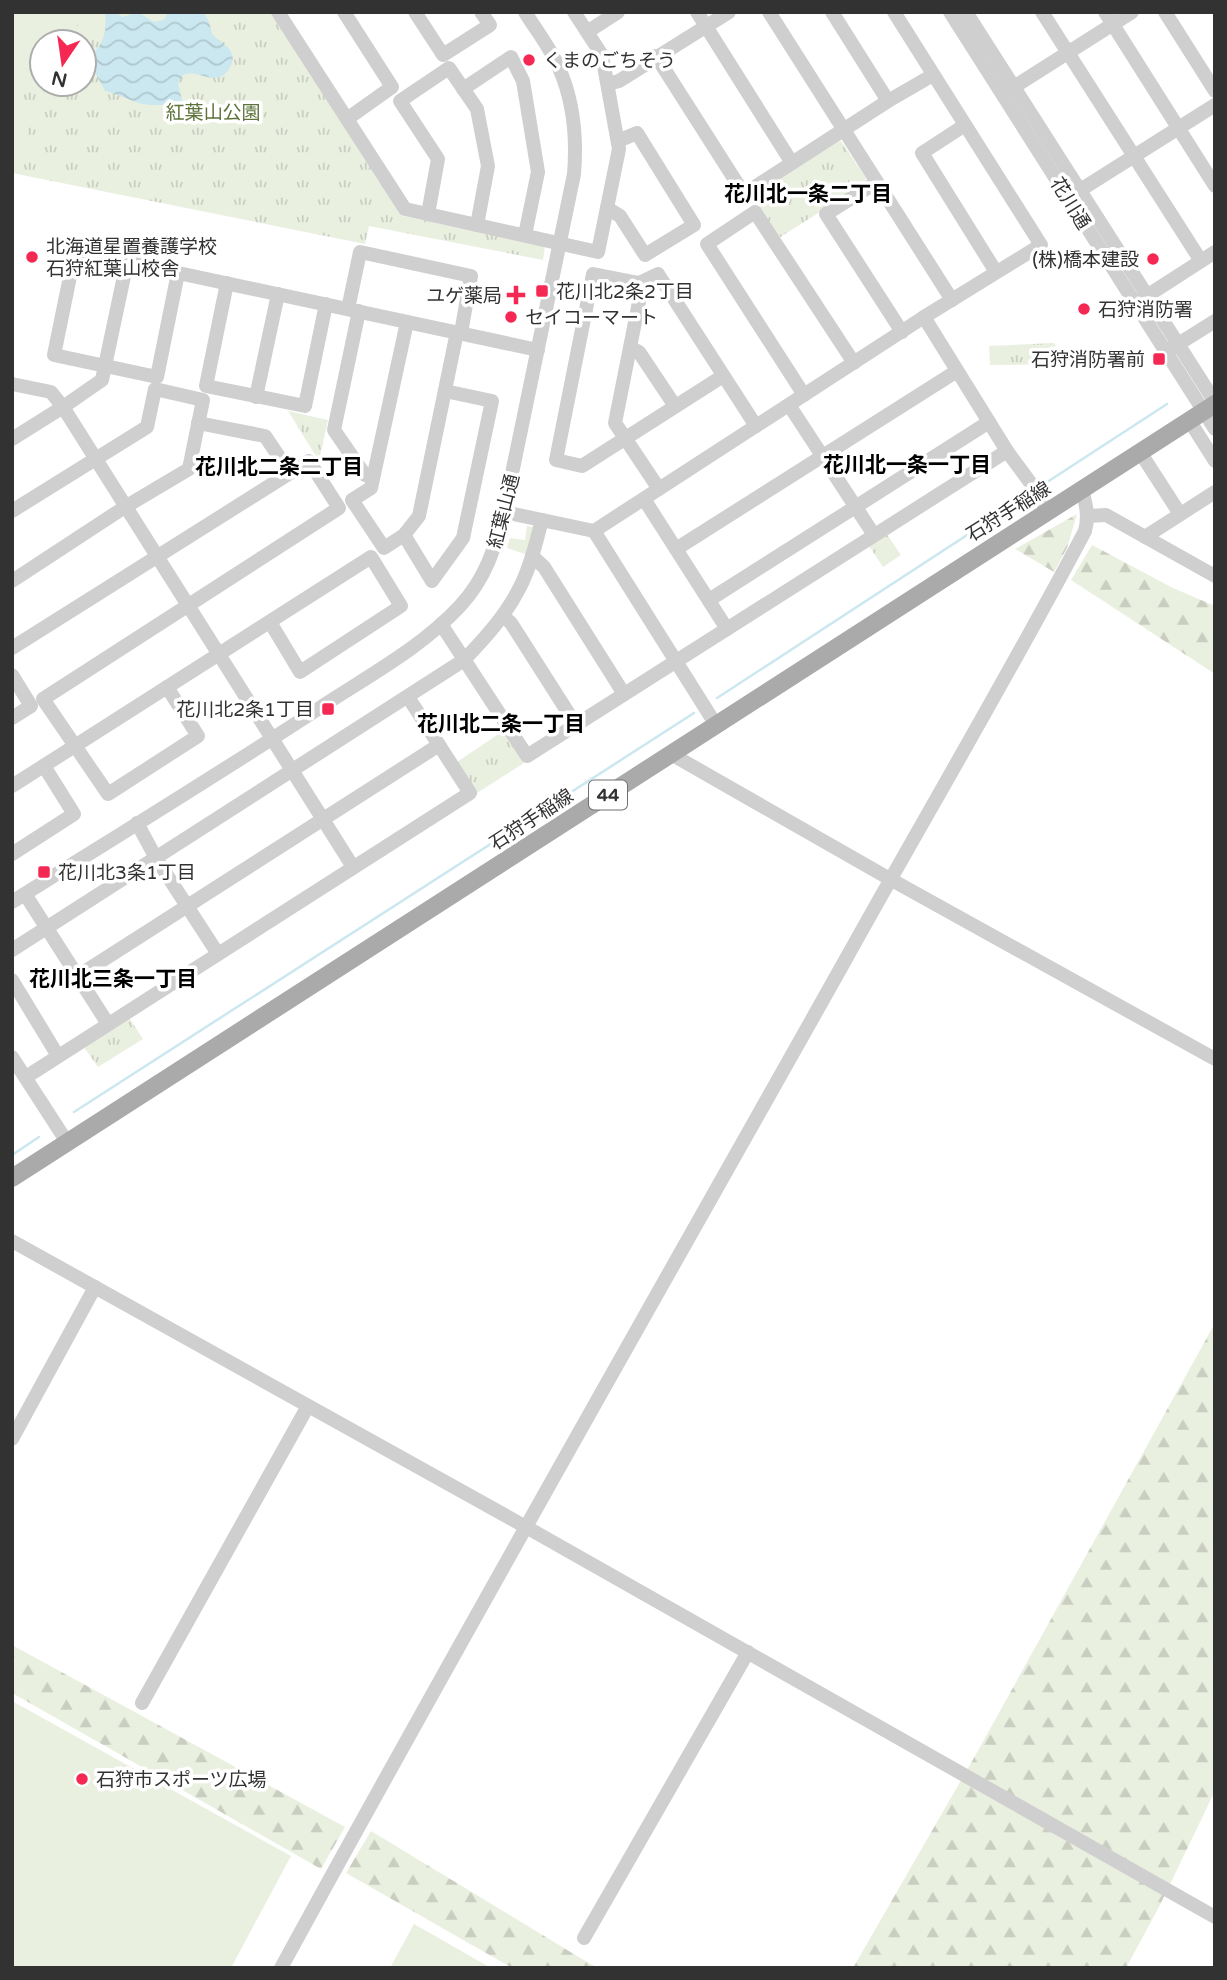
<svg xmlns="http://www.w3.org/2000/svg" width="1227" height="1980" viewBox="0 0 1227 1980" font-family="'Varela Round','Noto Sans JP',sans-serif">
	<defs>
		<pattern id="forest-firs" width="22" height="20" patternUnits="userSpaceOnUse" patternTransform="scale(1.75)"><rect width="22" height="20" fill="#eaf0e0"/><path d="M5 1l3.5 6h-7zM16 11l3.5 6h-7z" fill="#c9cec1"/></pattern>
		<pattern id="park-tufts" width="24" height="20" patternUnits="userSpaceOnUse" patternTransform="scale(1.75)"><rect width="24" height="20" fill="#eaf0e0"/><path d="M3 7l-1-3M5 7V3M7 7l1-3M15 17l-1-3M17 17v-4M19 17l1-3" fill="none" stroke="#c9cec1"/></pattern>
		<pattern id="water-waves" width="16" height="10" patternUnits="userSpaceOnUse" patternTransform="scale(1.75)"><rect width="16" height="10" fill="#cbe7f0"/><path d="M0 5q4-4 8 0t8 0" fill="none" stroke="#afc7ce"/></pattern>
	</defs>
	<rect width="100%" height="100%" fill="#fff"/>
	<g fill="url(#forest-firs)">
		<path d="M1077 514 1067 548 1054 572 1015 549Z"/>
		<path d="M1092 545 1173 588 1215 606V674L1071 580Z"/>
		<path d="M1215 1323V1791L1160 1905 1126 1968H853L975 1756Z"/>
		<path d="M12 1645 345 1827 321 1869 12 1693Z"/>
		<path d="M371 1831 582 1959 598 1968H512L346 1873Z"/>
	</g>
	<g fill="url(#park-tufts)" fill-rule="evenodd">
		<path d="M12 12H271L403 216 545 246 543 260 369 226 365 244 12 173ZM42 42H84V84H42Z"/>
		<path d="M838 141H841L866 178 865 183 779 238 751 195Z"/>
		<path d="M1054 343 1068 364 990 365 989 346Z"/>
		<path d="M288 411 328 420 319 461Z"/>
		<path d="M527 526 533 527 535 530 528 555 507 548 510 538 525 540Z"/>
		<path d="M886 533 901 555 883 567 869 546Z"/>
		<path d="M503 731 524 763 477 793 457 762Z"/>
		<path d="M128 1016 143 1039 98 1067 83 1046Z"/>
	</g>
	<g fill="#eaf0e0">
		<path d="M12 12H75L77 19V42H42V84H64L63 91 12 87Z"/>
		<path d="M12 109 31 113 21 165 12 163Z"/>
		<path d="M12 1701 291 1856 231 1968H12Z"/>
		<path d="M414 1924 491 1968H390Z"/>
	</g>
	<path fill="url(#water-waves)" d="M105 12H116L122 17 138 12 154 22 164 20 168 12H204L209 22 212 34C222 44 241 51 229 69 216 89 199 68 183 75L178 84 182 100 177 106C166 104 155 106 143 104 130 101 118 94 105 91L90 63C91 53 97 51 101 43 106 34 106 22 105 12Z"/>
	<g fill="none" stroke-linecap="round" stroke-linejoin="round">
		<g stroke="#cbe7f0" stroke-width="2.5">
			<path d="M1038 488 1167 404"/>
			<path d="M717 698 1030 494"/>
			<path d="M74 1112 694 713"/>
			<path d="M12 1155 39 1137"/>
		</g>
		<g stroke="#cfcfcf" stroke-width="14">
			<path d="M278 12 405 209 598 252 619 149 602 55 574 12"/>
			<path d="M344 12 392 87 347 119"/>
			<path d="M415 12 443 55 490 25 481 12"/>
			<path d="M697 12 792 163"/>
			<path d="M769 12 952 300"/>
			<path d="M832 12 888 101"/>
			<path d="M950 12 1215 429"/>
			<path d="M966 12 1215 402"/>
			<path d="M1042 12 1201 261"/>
			<path d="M1105 12 1215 186"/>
			<path d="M1165 12 1215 91"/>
			<path d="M587 32 618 12"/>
			<path d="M656 56 744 194 888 101 933 75"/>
			<path d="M608 84 619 81 729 12"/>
			<path d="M463 89 511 57 523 81 538 172 525 235"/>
			<path d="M1006 92 1132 12"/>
			<path d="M965 125 922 153 996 272"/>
			<path d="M877 182 826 214 902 332"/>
			<path d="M1074 194 1215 105"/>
			<path d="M607 208 620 216 645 255 694 225 637 133 618 141"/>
			<path d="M428 214 438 159 400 101 449 68 477 109 488 166 477 225"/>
			<path d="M127 262 75 252 54 355 157 377 178 273"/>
			<path d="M643 282 615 423 659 489"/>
			<path d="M227 283 206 386 305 406 326 304"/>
			<path d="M1139 301 1215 252"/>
			<path d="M348 309 360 252 471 276 461 333"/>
			<path d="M359 311 334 430 365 475 373 477"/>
			<path d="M924 317 1007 451 1032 485 1047 511"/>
			<path d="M407 322 371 488 352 500 384 548 404 535 419 516 457 332"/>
			<path d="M631 348 639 352 675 406"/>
			<path d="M1172 348 1215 321"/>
			<path d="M723 376 582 466 556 460 593 274 639 283 658 274 756 426"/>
			<path d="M12 384 51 392 63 407 12 439"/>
			<path d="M804 395 707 244 755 212 854 363"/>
			<path d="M256 397 278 294"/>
			<path d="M789 405 874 535"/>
			<path d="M1189 420 1215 461"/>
			<path d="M198 423 265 436 290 473"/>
			<path d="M1140 452 1180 514"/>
			<path d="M644 499 727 629"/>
			<path d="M12 511 147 427 155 389 203 400 189 469 125 507 12 581"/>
			<path d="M504 512 594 531 716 725"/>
			<path d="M1088 516 1106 515 1215 576"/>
			<path d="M594 531 924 317 1041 245 894 12"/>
			<path d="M404 535 432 581 463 538 492 401 445 391"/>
			<path d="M1145 537 1215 492"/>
			<path d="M676 549 957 371"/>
			<path d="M532 556 544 567 624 694"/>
			<path d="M709 600 989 422"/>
			<path d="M503 616 511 623 576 725"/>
			<path d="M441 624 527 756 1007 451"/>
			<path d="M12 648 309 461 339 508 43 699 108 794 198 736 167 687"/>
			<path d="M12 675 31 706 12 718"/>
			<path d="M671 754 890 879 1215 1059"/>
			<path d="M12 786 371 557 401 606 300 672 270 622"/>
			<path d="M137 823 156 858 218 954"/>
			<path d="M12 854 74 814 44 766"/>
			<path d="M353 867 63 407 102 380 127 262 538 350"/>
			<path d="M25 894 108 1024"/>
			<path d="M12 902C114 838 217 775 318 709 366 677 420 649 460 606 486 578 495 548 504 512L574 174C577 138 574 102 559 68 551 49 536 30 525 12"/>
			<path d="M12 950 464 660C486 637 506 615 520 587 531 566 536 542 542 520"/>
			<path d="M78 976 439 745"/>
			<path d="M12 980 58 1056"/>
			<path d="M12 1057 67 1142"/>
			<path d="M26 1077 470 793 408 697"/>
			<path d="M12 1241 526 1527 1215 1917"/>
			<path d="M12 1439 95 1287"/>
			<path d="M142 1703 308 1406"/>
			<path d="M584 1938 748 1652"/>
			<path d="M281 1968C466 1629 658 1294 847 957 926 815 1009 675 1085 531 1089 516 1086 504 1082 490"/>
		</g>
		<path stroke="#aaa" stroke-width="18" d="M12 1178 1215 404"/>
	</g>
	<g fill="#f52853" stroke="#fff" stroke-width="2.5">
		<circle cx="529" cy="60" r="7"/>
		<circle cx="32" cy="257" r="7"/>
		<circle cx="1153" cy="259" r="7"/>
		<rect x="535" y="284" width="14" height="14" rx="3.5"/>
		<path d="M512.5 284.5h7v7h7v7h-7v7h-7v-7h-7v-7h7z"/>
		<circle cx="1084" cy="309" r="7"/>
		<circle cx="511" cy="317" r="7"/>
		<rect x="1152" y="352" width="14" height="14" rx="3.5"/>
		<rect x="321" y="702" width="14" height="14" rx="3.5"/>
		<rect x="37" y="865" width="14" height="14" rx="3.5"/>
		<circle cx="82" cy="1779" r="7"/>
	</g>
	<g text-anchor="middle" stroke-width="7" stroke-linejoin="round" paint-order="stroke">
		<rect fill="#fff" stroke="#707070" stroke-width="2" x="589" y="780.5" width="38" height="29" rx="5"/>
		<g font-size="18" font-weight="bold" fill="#323232">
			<text x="608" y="801">44</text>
		</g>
		<g font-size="19" fill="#323232" stroke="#fff" text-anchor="start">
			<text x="543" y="67">くまのごちそう</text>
			<text x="46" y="253">北海道星置養護学校<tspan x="46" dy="22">石狩紅葉山校舎</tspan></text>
			<text x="1139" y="266" text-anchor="end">(株)橋本建設</text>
			<text x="556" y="298">花川北2条2丁目</text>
			<text x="502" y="302" text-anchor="end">ユゲ薬局</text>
			<text x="1098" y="316">石狩消防署</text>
			<text x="525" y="324">セイコーマート</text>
			<text x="1145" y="366" text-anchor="end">石狩消防署前</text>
			<text x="314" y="716" text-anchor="end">花川北2条1丁目</text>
			<text x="58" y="879">花川北3条1丁目</text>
			<text x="96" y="1786">石狩市スポーツ広場</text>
		</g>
		<g font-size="19" fill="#5d733a" stroke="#fff">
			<text x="213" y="119">紅葉山公園</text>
		</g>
		<g font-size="19" fill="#323232" stroke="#fff">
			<text transform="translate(1071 203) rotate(58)" y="7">花川通</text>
			<text transform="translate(503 511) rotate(-76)" y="7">紅葉山通</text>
			<text transform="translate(1008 511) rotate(-32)" y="7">石狩手稲線</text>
			<text transform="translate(531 819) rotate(-33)" y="7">石狩手稲線</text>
		</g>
		<g font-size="21" font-weight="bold" fill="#000" stroke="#fff">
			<text x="808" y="201">花川北一条二丁目</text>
			<text x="907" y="472">花川北一条一丁目</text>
			<text x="279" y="474">花川北二条二丁目</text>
			<text x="501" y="731">花川北二条一丁目</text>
			<text x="113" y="986">花川北三条一丁目</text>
		</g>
	</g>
	<rect width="1227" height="1980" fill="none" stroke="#323232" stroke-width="28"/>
	<g transform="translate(63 63) rotate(193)"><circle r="33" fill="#ffffff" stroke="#adadad" stroke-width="2"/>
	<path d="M0-5L12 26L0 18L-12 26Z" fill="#f52853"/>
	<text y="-10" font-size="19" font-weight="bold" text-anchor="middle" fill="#323232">N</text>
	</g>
</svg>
